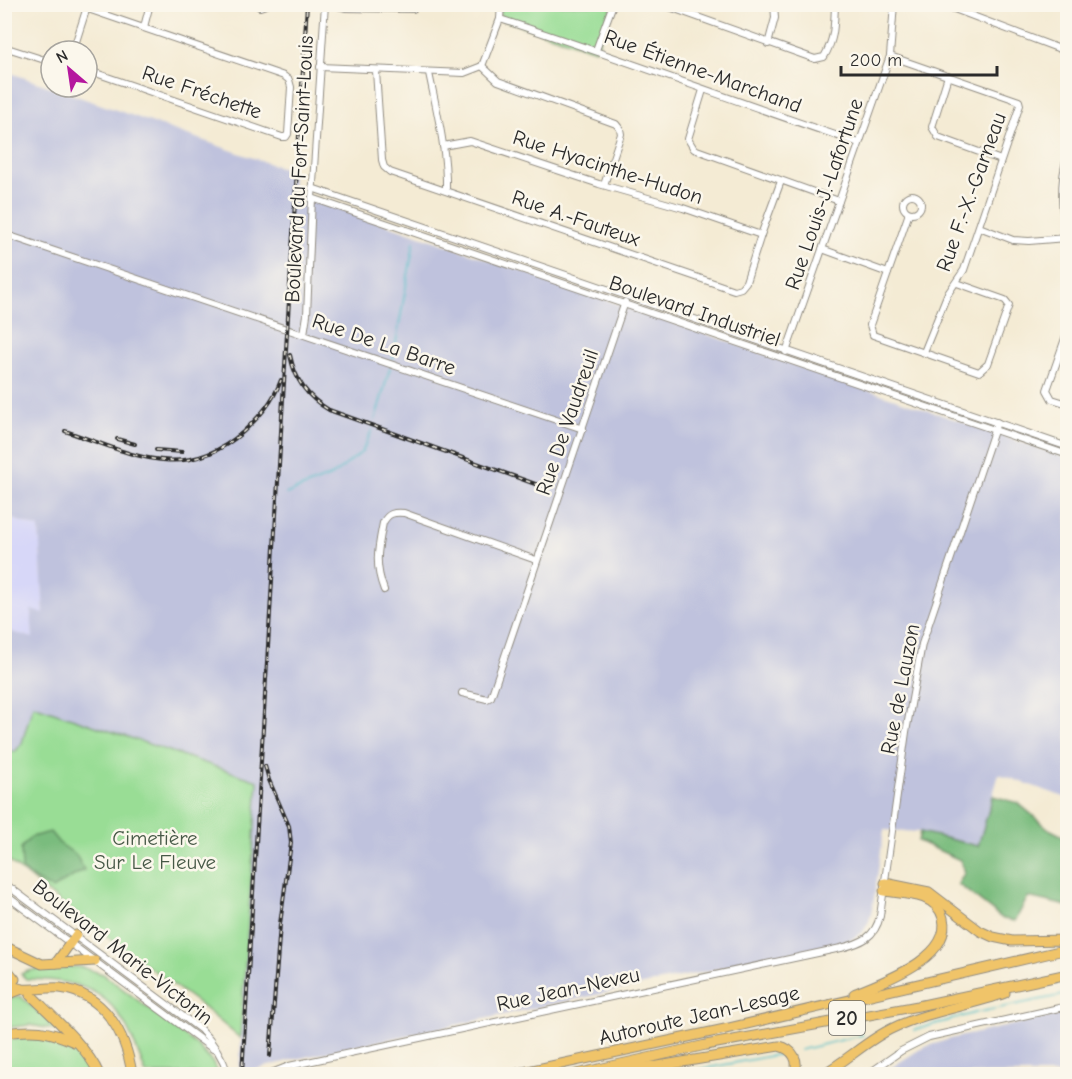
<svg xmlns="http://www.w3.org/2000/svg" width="1072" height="1079" viewBox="0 0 1072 1079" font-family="'Comic Neue',sans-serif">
	<rect width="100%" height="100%" fill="#fbf7ec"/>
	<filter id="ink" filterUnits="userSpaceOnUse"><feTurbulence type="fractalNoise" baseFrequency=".0167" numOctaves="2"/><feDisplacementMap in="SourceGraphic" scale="12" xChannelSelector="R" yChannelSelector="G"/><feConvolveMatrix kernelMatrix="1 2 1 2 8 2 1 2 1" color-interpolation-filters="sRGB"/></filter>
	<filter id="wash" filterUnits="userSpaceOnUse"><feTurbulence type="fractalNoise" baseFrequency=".008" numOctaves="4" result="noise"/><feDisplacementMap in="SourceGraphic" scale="24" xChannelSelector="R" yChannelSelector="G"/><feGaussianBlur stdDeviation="1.35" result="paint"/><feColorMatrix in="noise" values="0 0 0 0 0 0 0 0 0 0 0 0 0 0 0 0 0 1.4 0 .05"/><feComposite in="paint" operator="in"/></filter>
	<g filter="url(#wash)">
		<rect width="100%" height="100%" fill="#f4ebd4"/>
		<path fill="#d7d7f8" d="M4 516 39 528 44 615 31 611 33 638 5 630Z"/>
		<g fill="#bfc2dd">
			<path d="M5 71 293 172 292 192 1067 458V798L999 774 978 846 920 832 884 830 873 905 869 921 863 932 849 941 291 1060 239 1074 258 782 33 705 22 743 16 752 5 749V630L33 638 31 610 44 614 39 528 5 516Z"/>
			<path d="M1067 1013V1074H881L922 1048 950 1039Z"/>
		</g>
		<g fill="#99dd95" stroke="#628460" stroke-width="1.5">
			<path d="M501 5H613L596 50 500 19Z"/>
			<path d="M33 705 258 781 240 1038 198 1003 65 906 5 858V749L15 752 22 743Z"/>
			<path d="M70 967H81L103 974 198 1046 213 1063 219 1074H146C121 1004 105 980 26 979L21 974C33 967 55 969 70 967Z"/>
			<path d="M20 996 59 1029 58 1030 30 1025 5 1028V1000Z"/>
			<path d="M32 1036C58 1041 78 1050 90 1074H5V1040Z"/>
		</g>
		<g fill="#7abc7e" stroke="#527454" stroke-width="1.5">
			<path d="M993 796 1018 803 1049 829 1067 838V906L1028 897 1015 921 1003 919 958 884 965 872 960 860 918 841 920 832 978 846Z"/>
			<path d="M50 832 59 843 76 855 84 870 52 889 35 880 22 869 21 848 31 837Z"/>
		</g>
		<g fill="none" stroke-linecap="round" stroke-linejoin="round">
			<g stroke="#53c0c9" stroke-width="1.5">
				<path d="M393 359 414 242"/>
				<path d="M375 420 390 368"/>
				<path d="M286 494 333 475 362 452 372 430"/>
				<path d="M914 1030 975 1013 1068 994"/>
				<path d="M800 1050 863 1035"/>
				<path d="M676 1074 781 1054"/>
			</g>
		</g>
	</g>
	<g filter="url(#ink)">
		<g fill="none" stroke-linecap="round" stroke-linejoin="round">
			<defs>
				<g id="minor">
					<path d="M255 4 260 7 269 4"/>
					<path d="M330 4 345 8 413 9 420 4"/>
					<path d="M661 4 815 59 824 57C835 38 834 26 835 4"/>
					<path d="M932 4 949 7 1068 52"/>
					<path d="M500 19C621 58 739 103 859 143"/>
					<path d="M144 27 150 4"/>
					<path d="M768 44 775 18 774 4"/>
					<path d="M4 47 51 62"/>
					<path d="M596 50 613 4"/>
					<path d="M73 51 88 4"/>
					<path d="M890 56 1019 101 1020 105 964 270 947 295 924 352"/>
					<path d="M482 66 498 81 616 124 620 129 621 134 604 185"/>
					<path d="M320 67 464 73 482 66 500 19 501 4"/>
					<path d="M87 70 282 137H286L288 134 291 87 289 80 284 76 88 9"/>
					<path d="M376 71 382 160 384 167 390 172 734 290 741 288 746 282 761 235 781 181"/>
					<path d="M429 73C437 112 447 151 446 190"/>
					<path d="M948 76 932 127 938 137 1001 160"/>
					<path d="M703 90 688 139 694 149 839 201"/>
					<path d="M443 146 470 141 599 184 683 208 761 235"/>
					<path d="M1068 155C1057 186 1064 223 1068 255"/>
					<path d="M312 188 1068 447"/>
					<circle cx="912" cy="204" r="9"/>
					<path d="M312 198 1068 455"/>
					<path d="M909 213 870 325 873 335 979 372 988 364 1009 305 1005 300 957 283"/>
					<path d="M979 227 1013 240 1029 241 1066 238"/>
					<path d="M4 234 583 429"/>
					<path d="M822 249 888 273"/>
					<path d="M1068 330 1047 390 1052 399 1068 404"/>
					<path d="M304 334 307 315 312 198 325 4"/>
					<path d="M786 352 890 56 894 4"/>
					<path d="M384 590C374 564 378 549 383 523 388 513 394 512 404 513L536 560"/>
					<path d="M462 693 487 699 491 697 625 302"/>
					<path d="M4 883 200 1029C212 1041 223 1058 228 1074"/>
					<path d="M4 894 213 1049"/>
					<path d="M269 1074 289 1066 841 948C861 943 875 938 880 916L906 732 922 644 997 422"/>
					<path d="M868 1074 901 1051 929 1037 1068 1006"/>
				</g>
				<g id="highway">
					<path d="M885 883 929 892 980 931 993 937 1012 941 1068 940"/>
					<path d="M4 946 42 964 95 961"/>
					<path d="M56 963 76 935"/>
					<path d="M4 966 15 979"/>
					<path d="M4 985C11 986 17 988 23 989 35 990 48 987 60 988 105 994 126 1034 132 1074"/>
					<path d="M854 994C882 982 953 958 943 918 936 893 905 894 884 891"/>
					<path d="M31 995C53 1017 87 1047 99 1074"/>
					<path d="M4 996 22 989"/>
					<path d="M4 1033C33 1029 48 1030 74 1042"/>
					<path d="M617 1069 658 1066 779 1046C793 1049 800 1061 794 1074"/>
					<path d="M514 1074 725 1029 1068 949"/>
					<path d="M576 1074 706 1045 918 1006 1068 974"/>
					<path d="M823 1074C848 1060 867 1040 893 1028 929 1011 969 1006 1005 993"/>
				</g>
			</defs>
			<use href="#minor" stroke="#908b80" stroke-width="8"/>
			<use href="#highway" stroke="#908b80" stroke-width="11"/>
			<use href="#minor" stroke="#fff" stroke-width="6"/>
			<use href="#highway" stroke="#f0c469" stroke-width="9"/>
			<defs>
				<g id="rail">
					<path d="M290 355C295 380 307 397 329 410L538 485"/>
					<path d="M65 431C129 452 183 485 243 432 260 416 273 402 281 380"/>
					<path d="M117 439 135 444"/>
					<path d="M156 450 182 452"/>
					<path d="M265 766 269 780 289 826 291 843 280 924 270 1056"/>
					<path d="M242 1074 307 4"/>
				</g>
			</defs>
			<use href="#rail" stroke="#2b2b2b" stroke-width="4"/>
			<use href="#rail" stroke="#fbf7ec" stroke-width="1.5" stroke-dasharray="4.5" stroke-linecap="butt"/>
		</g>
	</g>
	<g text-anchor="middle" stroke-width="5" stroke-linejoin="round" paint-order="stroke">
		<rect fill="#fbf7ec" stroke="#696865" stroke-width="1.5" x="829" y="1001" width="36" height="34" rx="4.5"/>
		<g font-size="20" font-weight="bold" fill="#2b2b2b">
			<text x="847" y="1025">20</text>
		</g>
		<g font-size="21" fill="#2b2b2b" stroke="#fbf7ec">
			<text transform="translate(703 71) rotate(20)" y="7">Rue Étienne-Marchand</text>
			<text transform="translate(202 92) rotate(19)" y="7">Rue Fréchette</text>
			<text transform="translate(608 167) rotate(18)" y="7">Rue Hyacinthe-Hudon</text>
			<text transform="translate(299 169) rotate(-87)" y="7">Boulevard du Fort-Saint-Louis</text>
			<text transform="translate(971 192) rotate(-70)" y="7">Rue F.-X.-Garneau</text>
			<text transform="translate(824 194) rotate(-71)" y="7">Rue Louis-J.-Lafortune</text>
			<text transform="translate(576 218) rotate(19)" y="7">Rue A.-Fauteux</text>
			<text transform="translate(695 311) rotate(19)" y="7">Boulevard Industriel</text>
			<text transform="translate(384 344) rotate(19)" y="7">Rue De La Barre</text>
			<text transform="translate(567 422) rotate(-71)" y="7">Rue De Vaudreuil</text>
			<text transform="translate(900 689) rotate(-79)" y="7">Rue de Lauzon</text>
			<text transform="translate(123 952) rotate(38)" y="7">Boulevard Marie-Victorin</text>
			<text transform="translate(568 989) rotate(-12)" y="7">Rue Jean-Neveu</text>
			<text transform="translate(699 1015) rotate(-13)" y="7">Autoroute Jean-Lesage</text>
		</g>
		<g font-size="21" fill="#465846" stroke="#fbf7ec">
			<text x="155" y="845">Cimetière<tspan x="155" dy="24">Sur Le Fleuve</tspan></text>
		</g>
	</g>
	<rect width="1072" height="1079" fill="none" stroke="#fbf7ec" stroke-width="24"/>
	<g transform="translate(69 69) rotate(331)"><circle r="28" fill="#fbf7ec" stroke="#a8a59f" stroke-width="1.5"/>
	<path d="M0-4.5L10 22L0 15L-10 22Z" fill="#b5179e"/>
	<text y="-9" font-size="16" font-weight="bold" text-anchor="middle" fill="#2b2b2b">N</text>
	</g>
	<path d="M841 66v9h156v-9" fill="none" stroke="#2b2b2b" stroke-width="3"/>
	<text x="850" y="66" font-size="18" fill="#2b2b2b" stroke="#fbf7ec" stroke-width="4.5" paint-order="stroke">200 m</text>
</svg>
